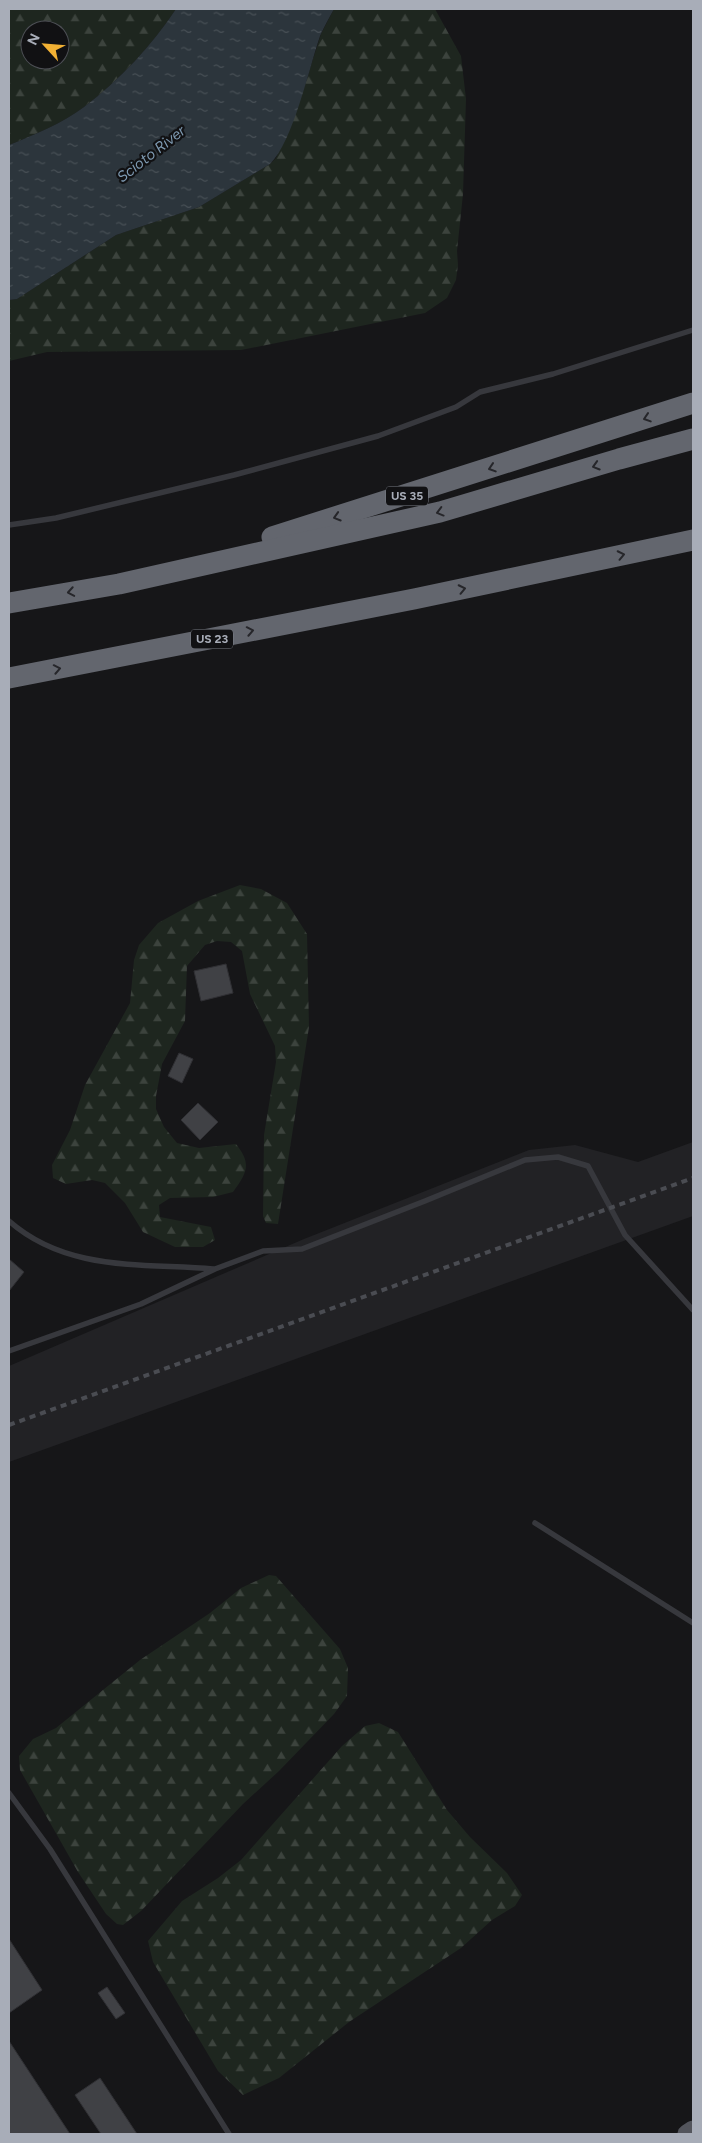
<svg xmlns="http://www.w3.org/2000/svg" width="702" height="2143" viewBox="0 0 702 2143" font-family="Figtree,sans-serif">
	<defs>
		<pattern id="forest-firs" width="22" height="20" patternUnits="userSpaceOnUse" patternTransform="scale(1.25)"><rect width="22" height="20" fill="#1e261f"/><path d="M5 1l3.5 6h-7zM16 11l3.5 6h-7z" fill="#3c433d"/></pattern>
		<pattern id="water-ripples" width="26" height="14" patternUnits="userSpaceOnUse" patternTransform="scale(1.25)"><rect width="26" height="14" fill="#2c353c"/><path d="M2 4q2-2 4 0t4 0M15 11q2-2 4 0t4 0" fill="none" stroke="#485056"/></pattern>
	</defs>
	<rect width="100%" height="100%" fill="#161618"/>
	<path fill="#222225" d="M693 1142V1216L9 1462V1366L304 1239 529 1150 575 1145 638 1162Z"/>
	<g fill="url(#forest-firs)" fill-rule="evenodd">
		<path d="M9 9H176C152 45 120 80 84 107 63 123 34 135 9 145ZM30 30H60V60H30Z"/>
		<path d="M334 9H435L461 56 466 99 463 194 457 251 458 265 456 280 447 298 425 313 241 350 47 352 9 361V300L17 299 116 235 199 207 270 164 276 158 302 94 321 34Z"/>
		<path d="M240 885 261 889 287 903 307 934 309 1027 278 1224 266 1223 263 1216 264 1135 276 1062 275 1046 250 994 242 951 231 942 217 941 205 945 187 966 185 1021 162 1064 156 1096V1109L164 1127 177 1143 199 1148 236 1144C252 1164 247 1173 233 1192L213 1197 170 1198 159 1205 160 1217 211 1227 215 1240 203 1247H175L143 1232 125 1203 105 1183 92 1180 66 1184 53 1178 52 1165 70 1130 85 1085 130 1003 134 960 139 945 158 923 198 901Z"/>
		<path d="M269 1575 276 1576 340 1649 348 1668 347 1696 334 1714 279 1771 243 1804 141 1911 123 1925 117 1924 106 1914 78 1872 20 1770 19 1756 33 1739 56 1728 140 1660 210 1613 241 1588Z"/>
		<path d="M379 1723 398 1732 447 1810 470 1837 507 1873 522 1895 515 1906 492 1920 461 1948 349 2022 279 2078 243 2095 218 2071 153 1962 148 1941 182 1901 218 1878 241 1860 342 1746 365 1726Z"/>
	</g>
	<path fill="url(#water-ripples)" d="M176 9H334C329 18 324 27 320 36 309 68 293 142 270 164L199 207 116 235 17 299 9 300V145C34 135 63 123 84 107 120 80 152 45 176 9Z"/>
	<g fill="#404145" stroke="#303034">
		<path d="M226 964 233 993 201 1001 194 971Z"/>
		<path d="M179 1053 193 1059 182 1083 168 1076Z"/>
		<path d="M198 1103 218 1122 200 1140 181 1120Z"/>
		<path d="M9 1259 24 1272 9 1291Z"/>
		<path d="M9 1939 42 1990 9 2013Z"/>
		<path d="M107 1987 125 2013 116 2019 98 1993Z"/>
		<path d="M9 2041 70 2134H9Z"/>
		<path d="M100 2078 137 2134H101L75 2095Z"/>
	</g>
	<g fill="none" stroke-linecap="round" stroke-linejoin="round">
		<g stroke="#37383d" stroke-width="5.5">
			<path d="M9 525 56 518 234 475 378 436 456 407 480 392 553 374 693 330"/>
			<path d="M9 1221C67 1272 142 1263 213 1269"/>
			<path d="M9 1351 141 1304 215 1269 263 1251 302 1249 425 1201 525 1160 558 1157 588 1166 625 1235 693 1310"/>
			<path d="M535 1523 693 1623"/>
			<path d="M9 1793 50 1849 229 2134"/>
		</g>
		<path stroke="#53555c" stroke-width="19" d="M687 2134 693 2130"/>
		<g stroke="#63666e" stroke-width="21">
			<path d="M272 537 693 403"/>
			<path d="M9 603 119 584 440 512 619 459 693 439"/>
			<path d="M9 678 414 599 693 540"/>
		</g>
		<path stroke="#4a4c52" stroke-width="4" stroke-dasharray="6 5" stroke-linecap="butt" d="M9 1425 693 1178"/>
	</g>
	<defs><path id="oneway-chevron" d="M-2-3.5L2.5 0L-2 3.5" fill="none" stroke-width="1.6" stroke-linecap="round" stroke-linejoin="round" transform="scale(1.25)"/></defs>
	<g stroke="#26262a">
		<use href="#oneway-chevron" transform="translate(647 418) rotate(162)"/>
		<use href="#oneway-chevron" transform="translate(596 466) rotate(163)"/>
		<use href="#oneway-chevron" transform="translate(492 468) rotate(162)"/>
		<use href="#oneway-chevron" transform="translate(440 512) rotate(165)"/>
		<use href="#oneway-chevron" transform="translate(337 517) rotate(163)"/>
		<use href="#oneway-chevron" transform="translate(621 555) rotate(-12)"/>
		<use href="#oneway-chevron" transform="translate(462 589) rotate(-12)"/>
		<use href="#oneway-chevron" transform="translate(71 592) rotate(170)"/>
		<use href="#oneway-chevron" transform="translate(250 631) rotate(-11)"/>
		<use href="#oneway-chevron" transform="translate(57 669) rotate(-11)"/>
	</g>
	<g text-anchor="middle" stroke-width="4.5" stroke-linejoin="round" paint-order="stroke">
		<g fill="#111113" stroke="#7b7e86" stroke-width="1">
			<rect x="386" y="486.5" width="42" height="19" rx="4"/>
			<rect x="191" y="629.5" width="42" height="19" rx="4"/>
		</g>
		<g font-size="12" font-weight="bold" fill="#a8adb8">
			<text x="407" y="500">US 35</text>
			<text x="212" y="643">US 23</text>
		</g>
		<g font-size="15" font-style="italic" fill="#7f9bb3" stroke="#111113">
			<text transform="translate(151 154) rotate(-38)" y="5">Scioto River</text>
		</g>
	</g>
	<rect width="702" height="2143" fill="none" stroke="#a8adb8" stroke-width="20"/>
	<g transform="translate(45 45) rotate(296)"><circle r="24" fill="#111113" stroke="#4d4f55"/>
	<path d="M0-4L9 19L0 12L-9 19Z" fill="#f2b134"/>
	<text y="-8" font-size="14" font-weight="bold" text-anchor="middle" fill="#a8adb8">N</text>
	</g>
</svg>
